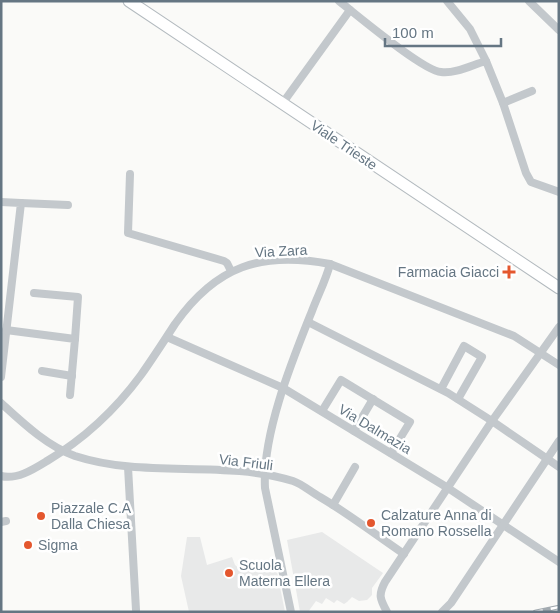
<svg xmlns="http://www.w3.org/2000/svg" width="560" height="613" viewBox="0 0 560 613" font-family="Arial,sans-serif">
	<rect width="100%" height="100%" fill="#fafaf8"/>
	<g fill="#e8e9e9">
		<path d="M322 532 383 573 372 588V595L367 600 359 601 352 597 347 602 344 604 337 600 334 603 326 598 322 604 316 601 308 612H300L287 540Z"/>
		<path d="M187 537H200L207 565 232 557 235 565 240 569 275 562 285 612H189L181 576Z"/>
	</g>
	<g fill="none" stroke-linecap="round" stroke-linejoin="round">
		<defs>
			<path id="secondary" d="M129 1 559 288"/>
		</defs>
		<use href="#secondary" stroke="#b3babf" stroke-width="13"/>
		<g stroke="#c3c8cc" stroke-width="8">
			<path d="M339 1C357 15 423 71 441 72 455 74 472 65 486 61L503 103 526 173 531 182 559 192"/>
			<path d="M447 1 470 29 486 61"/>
			<path d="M529 1 559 30"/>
			<path d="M503 103 532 91"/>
			<path d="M282 104 350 10"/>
			<path d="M130 174 128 233 224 261 227 263 231 271"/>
			<path d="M1 202 21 203 1 377"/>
			<path d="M21 203 68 205"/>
			<path d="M34 293 78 297 75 339"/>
			<path d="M308 322 448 393 492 421 559 467"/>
			<path d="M6 330 75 339 70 395"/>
			<path d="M167 337 283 388 448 488 559 562"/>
			<path d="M42 371 72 376"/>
			<path d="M441 389 464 346 482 357 458 399"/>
			<path d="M1 403C23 423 47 446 75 456 146 479 222 459 293 481 302 484 311 492 320 497 349 514 376 535 404 554"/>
			<path d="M322 411 341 380 410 422 391 453"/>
			<path d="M354 431 373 399"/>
			<path d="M128 467 136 610"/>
			<path d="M1 476C17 480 34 469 47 461 84 439 116 409 141 375 153 358 164 341 175 324 216 266 261 251 330 264L514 336 559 365"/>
			<path d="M333 505 355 467"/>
			<path d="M1 522 6 521"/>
			<path d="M291 612 265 488C262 434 292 361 312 311 318 295 326 280 330 264"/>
			<path d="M387 612C380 599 378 595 385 582L492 421 559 327"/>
			<path d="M442 612 451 603 559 441"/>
		</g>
		<use href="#secondary" stroke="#fff" stroke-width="11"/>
		<defs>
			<path id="rail" d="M535 612 559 607"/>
		</defs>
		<use href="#rail" stroke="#a2aab0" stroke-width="4.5"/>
		<use href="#rail" stroke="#fff" stroke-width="2.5" stroke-dasharray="8" stroke-linecap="butt"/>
	</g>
	<g fill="#e4572e" stroke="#fff" stroke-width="2">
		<path d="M506.5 264.5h5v5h5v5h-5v5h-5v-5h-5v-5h5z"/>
		<circle cx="41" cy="516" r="5"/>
		<circle cx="371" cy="523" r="5"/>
		<circle cx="28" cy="545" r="5"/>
		<circle cx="229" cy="573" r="5"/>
	</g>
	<g text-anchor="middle" stroke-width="5" stroke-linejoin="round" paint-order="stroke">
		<g font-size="14" fill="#657683" stroke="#fff">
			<text transform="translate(344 145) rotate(34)" y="5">Viale Trieste</text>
			<text transform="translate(281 251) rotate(-3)" y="5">Via Zara</text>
			<text transform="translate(375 429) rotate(31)" y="5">Via Dalmazia</text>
			<text transform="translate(246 462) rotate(7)" y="5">Via Friuli</text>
		</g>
		<g font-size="14" fill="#657683" stroke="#fff" text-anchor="start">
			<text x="499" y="277" text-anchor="end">Farmacia Giacci</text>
			<text x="51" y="513">Piazzale C.A<tspan x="51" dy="16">Dalla Chiesa</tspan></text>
			<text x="381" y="520">Calzature Anna di<tspan x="381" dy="16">Romano Rossella</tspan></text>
			<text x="38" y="550">Sigma</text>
			<text x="239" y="570">Scuola<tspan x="239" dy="16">Materna Ellera</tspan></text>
		</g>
	</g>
	<rect width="560" height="613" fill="none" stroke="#657683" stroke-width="5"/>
	<path d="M385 38v8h116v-8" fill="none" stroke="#657683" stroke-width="2.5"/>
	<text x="392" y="38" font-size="15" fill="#657683" stroke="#ffffff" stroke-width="4" paint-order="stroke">100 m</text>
</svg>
